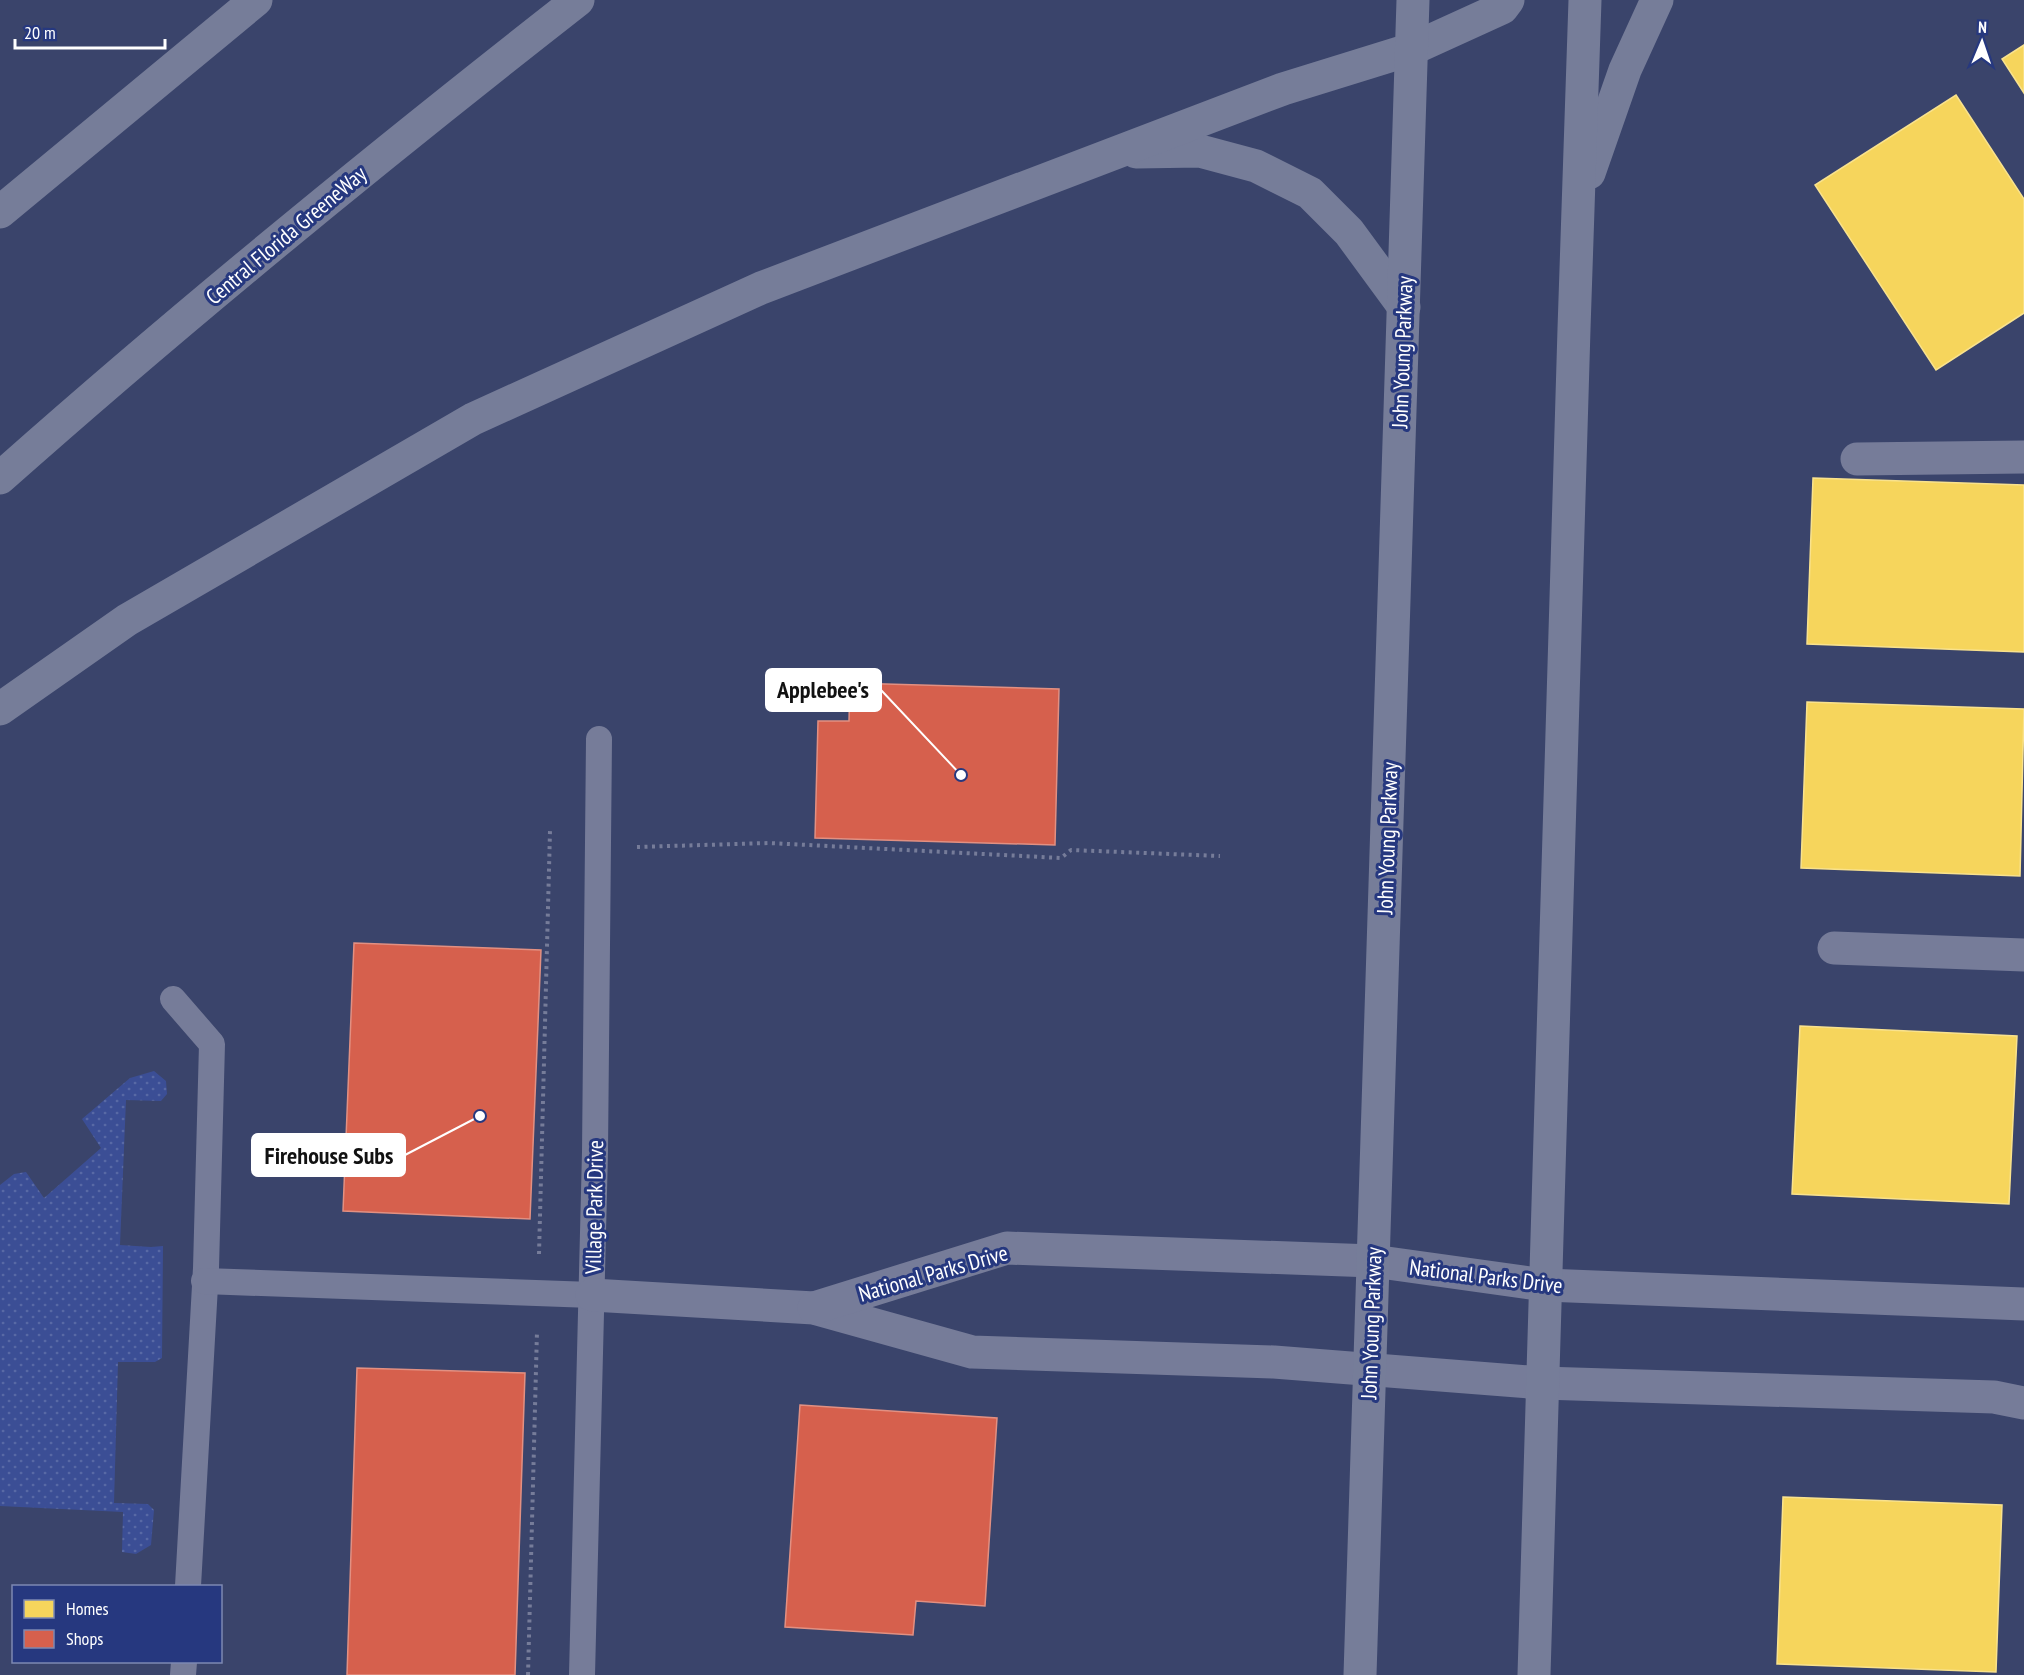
<svg xmlns="http://www.w3.org/2000/svg" width="2024" height="1675" viewBox="0 0 2024 1675" font-family="'PT Sans Narrow',sans-serif">
	<defs>
		<pattern id="green-dots" width="8" height="8" patternUnits="userSpaceOnUse" patternTransform="scale(1.5)"><rect width="8" height="8" fill="#3b4e95"/><path d="M2 2h.1M6 6h.1" fill="none" stroke="#5869a5" stroke-width="1.8" stroke-linecap="round"/></pattern>
	</defs>
	<rect width="100%" height="100%" fill="#3a446b"/>
	<path fill="url(#green-dots)" d="M154 1071 166 1081 167 1094 161 1101 126 1100 120 1245 151 1247 163 1246 162 1358 155 1362H118L114 1503 148 1504 154 1510 151 1545 136 1554 122 1552 123 1512 0 1506V1185L14 1174 26 1172 44 1198 101 1148 82 1119 130 1078Z"/>
	<g fill="#f6d55c" stroke="#f9e28d" stroke-width="1.5">
		<path d="M2024 45V93L2002 59Z"/>
		<path d="M1956 95 2024 199V313L1936 370 1815 185Z"/>
		<path d="M1813 478 2024 485V652L1807 644Z"/>
		<path d="M1807 702 2024 709 2020 876 1801 868Z"/>
		<path d="M1800 1026 2017 1036 2009 1204 1792 1194Z"/>
		<path d="M1783 1497 2002 1505 1996 1672 1777 1664Z"/>
	</g>
	<g fill="#d6604d" stroke="#e29082" stroke-width="1.5">
		<path d="M850 683 1059 689 1055 845 815 838 818 721H849Z"/>
		<path d="M354 943 541 950 530 1219 343 1211Z"/>
		<path d="M357 1368 525 1373 515 1675H347Z"/>
		<path d="M800 1405 997 1418 985 1606 916 1601 913 1635 785 1627Z"/>
	</g>
	<g fill="none" stroke-linecap="round" stroke-linejoin="round">
		<g stroke="#767c99" stroke-width="4" stroke-dasharray="3 4.5" stroke-linecap="butt">
			<path d="M637 847 769 843 1061 858 1071 850 1220 856"/>
			<path d="M539 1254 550 831"/>
			<path d="M528 1675 537 1331"/>
		</g>
		<g stroke="#767c99" stroke-width="26">
			<path d="M173 999 212 1044 206 1268 188 1586"/>
			<path d="M204 1281 592 1295"/>
			<path d="M183 1675 184 1662"/>
			<path d="M582 1675 595 1152 599 739"/>
		</g>
		<g stroke="#767c99" stroke-width="33">
			<path d="M1857 459 2024 457"/>
			<path d="M1834 948 2024 955"/>
			<path d="M592 1295 814 1308 972 1352 1274 1362 1542 1383 1994 1397 2024 1403"/>
			<path d="M814 1308 1007 1248 1373 1261 1545 1285 2024 1304"/>
		</g>
		<g stroke="#767d99" stroke-width="33">
			<path d="M1136 152 1200 151 1256 166 1310 193 1349 232 1404 307"/>
			<path d="M1589 173 1625 70 1657 0"/>
			<path d="M0 212 256 0"/>
			<path d="M0 478C187 312 381 154 578 0"/>
			<path d="M0 709 127 620 473 419 761 288 1283 89 1412 49 1502 8 1508 0"/>
			<path d="M1360 1675 1413 0"/>
			<path d="M1534 1675 1574 329 1585 0"/>
		</g>
	</g>
	<g text-anchor="middle" stroke-width="6" stroke-linejoin="round" paint-order="stroke">
		<g font-size="22" fill="#fff" stroke="#26387f">
			<text transform="translate(286 235) rotate(-40)" y="8">Central Florida GreeneWay</text>
			<text transform="translate(1402 352) rotate(-88)" y="8">John Young Parkway</text>
			<text transform="translate(1387 838) rotate(-88)" y="8">John Young Parkway</text>
			<text transform="translate(594 1207) rotate(-89)" y="8">Village Park Drive</text>
			<text transform="translate(933 1273) rotate(-16)" y="8">National Parks Drive</text>
			<text transform="translate(1486 1276) rotate(7)" y="8">National Parks Drive</text>
			<text transform="translate(1371 1323) rotate(-88)" y="8">John Young Parkway</text>
		</g>
	</g>
	<path fill="none" stroke="#fff" stroke-width="2" d="M961 775L881 690M480 1116L405 1155"/>
	<g fill="#fff" stroke="#26387f" stroke-width="2">
		<circle cx="961" cy="775" r="6"/>
		<circle cx="480" cy="1116" r="6"/>
	</g>
	<g fill="#fff" stroke="#fff" stroke-width="2">
		<rect x="766" y="669" width="115" height="42" rx="6"/>
		<rect x="252" y="1134" width="153" height="42" rx="6"/>
	</g>
	<g font-size="24" text-anchor="middle" font-weight="bold" fill="#111">
		<text x="823" y="698">Applebee's</text>
		<text x="329" y="1164">Firehouse Subs</text>
	</g>
	<rect x="12" y="1585" width="210" height="78" fill="#26387f" stroke="#7d88b2" stroke-width="1.5"/>
	<rect x="24" y="1600" width="30" height="18" fill="#f6d55c" stroke="#7d88b2" stroke-width="1.5"/>
	<text x="66" y="1615" font-size="18" fill="#ffffff">Homes</text>
	<rect x="24" y="1630" width="30" height="18" fill="#d6604d" stroke="#7d88b2" stroke-width="1.5"/>
	<text x="66" y="1645" font-size="18" fill="#ffffff">Shops</text>
	<g transform="translate(1982 42) rotate(2)" stroke="#26387f" stroke-width="4.5" paint-order="stroke">
	<path d="M0-4.5L10 22L0 15L-10 22Z" fill="#ffffff"/>
	<text y="-9" font-size="16" font-weight="bold" text-anchor="middle" fill="#ffffff">N</text>
	</g>
	<path d="M15 39v9h150v-9" fill="none" stroke="#ffffff" stroke-width="3"/>
	<text x="24" y="39" font-size="18" fill="#ffffff" stroke="#26387f" stroke-width="4.5" paint-order="stroke">20 m</text>
</svg>
